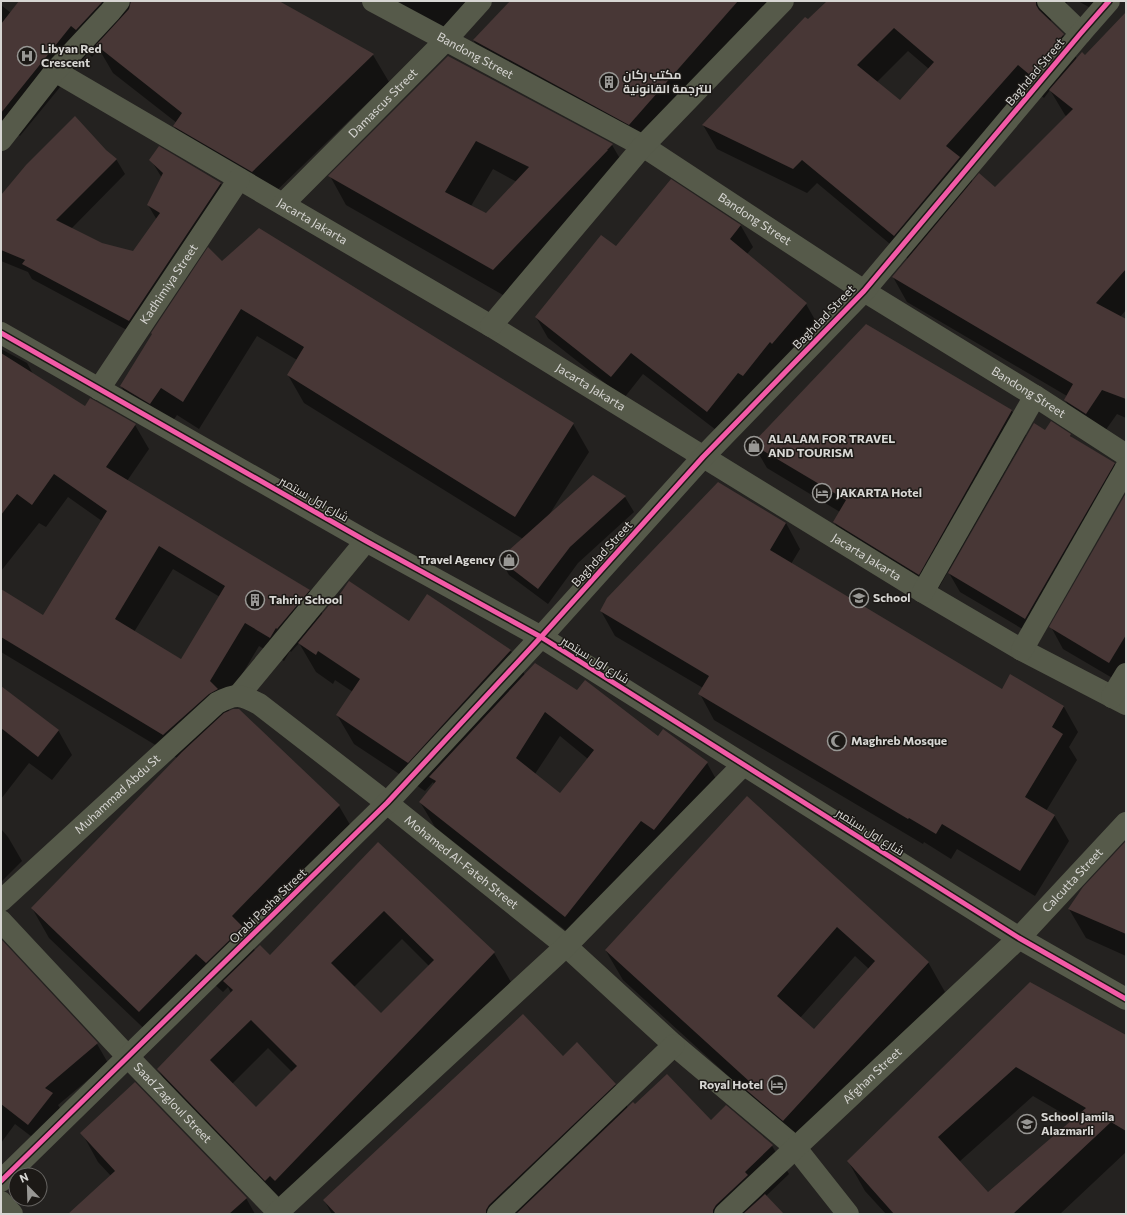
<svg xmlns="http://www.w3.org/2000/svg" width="1127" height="1215" viewBox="0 0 1127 1215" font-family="Commissioner,Cairo,sans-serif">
	<rect width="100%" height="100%" fill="#242220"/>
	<g fill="#0007" fill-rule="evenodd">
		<path d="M20 1H277L373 55 389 82 268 199 190 153 174 126 177 123 113 73 99 49 92 57 88 53 20 136 1 120V5L11 13Z"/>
		<path d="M383 1H482L443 37Z"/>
		<path d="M512 1H780L647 153 491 70 474 41Z"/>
		<path d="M828 1H1068L1061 13 1052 17 1050 22 1063 35 1077 59 1085 57 1126 55V310L1120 317 1126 321V418L1117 414 1100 438 1079 425 1065 400 1067 396 907 302 893 277 908 259 817 183 807 193 717 149 703 125ZM908 51 929 69 901 102 877 82ZM1032 88 1044 98 1050 90 1065 115 1067 117 995 188 973 182 964 166Z"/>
		<path d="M1078 1H1104L1096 11Z"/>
		<path d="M448 57 612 145 629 174 510 299 346 205 330 176ZM493 169 517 182 486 215 471 206Z"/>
		<path d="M159 148 221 184 229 199 138 336 32 279 28 272 1 261V196L105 150 116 159 125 174 71 229 102 244 133 252 157 220 148 205 162 178 151 160Z"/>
		<path d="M671 181 741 226 753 247 747 254 806 304 818 325 720 433 643 374 624 398 548 338 536 317 616 248Z"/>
		<path d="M222 263 573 424 589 452 549 515 625 497 634 512 578 563 548 604 509 575 500 559 523 539 304 403 288 375 297 360 257 336 199 429 177 415 166 431 137 414 121 386Z"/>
		<path d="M866 325 1012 411 1026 435 933 598 848 546 834 522 840 512 767 468 753 444Z"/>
		<path d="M1 349 27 363 33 374 85 407 91 400 135 425 149 449 127 481 309 590 323 615 409 623 427 595 511 651 525 675 577 692 658 737 707 763 721 788 579 941 435 827 420 802 434 784 433 782 425 791 354 744 337 715 353 692 335 680 333 684 316 672 299 643 291 652 290 651 284 661 259 646 225 703 230 712 339 806 356 835 251 943 255 951 270 956 378 843 494 953 511 982 292 1209 283 1210 175 1098 158 1069 231 993 228 987 223 992 213 983 157 1041 49 938 32 908 177 758 1 652V591L44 617 102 521 68 497 46 527 39 523 1 571ZM173 569 220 597 182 660 134 632ZM560 736 588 759 560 794 535 774ZM402 939 429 966 381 1014 354 987ZM268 1048 292 1072 256 1108 232 1084Z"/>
		<path d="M1046 432 1070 435 1072 438 1114 463 1125 482 1036 637 960 592 949 573Z"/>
		<path d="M1126 495V686L1063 649 1051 627Z"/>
		<path d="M786 523 800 549 791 564 1002 690 1064 707 1078 732 1069 747 1077 760 1046 811 1054 815 1069 841 1035 896 957 849 951 859 924 842 923 844 714 720 700 694 703 688 615 636 601 611Z"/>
		<path d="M1 687 58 730 72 755 52 780 29 763 1 799Z"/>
		<path d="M747 797 928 962 945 992 801 1150 749 1095 623 980 606 951ZM855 956 869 969 814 1031 800 1018Z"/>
		<path d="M1 829 8 837 22 861 1 882Z"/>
		<path d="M1126 853V956L1086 938 1069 909Z"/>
		<path d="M1 941 97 1044 108 1063 58 1105 63 1113 40 1143 15 1124 1 1143Z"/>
		<path d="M1030 984 1126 1036V1152L1060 1214H886L865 1191 848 1161ZM1033 1096 1074 1120 988 1194 959 1162Z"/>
		<path d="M562 1057 615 1084 628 1108 772 1146 789 1174 766 1196 782 1214H332L324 1200Z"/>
		<path d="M82 1133 246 1198 255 1214H74L111 1176 98 1162Z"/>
	</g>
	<g fill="#483736" fill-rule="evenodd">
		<path d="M19 1H103L76 30 71 26 1 113V24Z"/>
		<path d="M131 1H279L374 54 252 172 173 126 182 113 96 45 129 9Z"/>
		<path d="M510 1H738L629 125 473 40Z"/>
		<path d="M827 1H1036V5L1039 10 1064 34 1030 75 1018 65 946 146 960 157 894 236 802 160 793 169 702 125 805 17 808 19ZM894 28 934 62 900 100 857 65Z"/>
		<path d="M1126 12V269L1096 303 1126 319V399L1102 390 1086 414 1064 400 1073 384 892 277 979 173 995 187 1073 109 1049 90 1082 52 1085 55Z"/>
		<path d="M448 56 613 144 607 150H608L493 270 328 176ZM476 141 529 167 486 213 445 192Z"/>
		<path d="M75 116 106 150 117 159 56 220 102 243 133 251 160 213 147 205 163 173 149 160 159 146 221 183 129 321 22 264 25 260 1 250V195L26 165Z"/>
		<path d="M671 179 741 225 730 239 807 303 772 344 770 342 743 376 738 373 707 412 631 353 611 377 535 317 601 235 616 246Z"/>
		<path d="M259 228 574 423 515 517 287 375 304 347 241 309 183 402 161 388 150 404 120 386 152 334 151 333 208 247 222 261Z"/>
		<path d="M866 324 1012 410 919 575 833 522 846 500 752 444Z"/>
		<path d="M1 353 85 406 90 398 136 424 106 467 310 590 277 629 276 628 270 638 245 623 210 681 218 689 209 694 163 735 1 637V589L43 615 107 511 54 474 32 505 17 494 1 515ZM159 546 225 586 181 659 115 619Z"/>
		<path d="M1051 421 1071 434 1070 436 1115 463 1025 619 948 573 1034 423 1045 430Z"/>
		<path d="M593 475 626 496 570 547 538 589 499 559Z"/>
		<path d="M718 482 786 523 770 550 1002 689 1010 674 1064 706 1052 727 1063 734 1025 797 1055 815 1020 871 942 824 936 834 909 818 908 819 698 694 709 676 600 611 607 598Z"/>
		<path d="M1126 493V635L1109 663 1049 627Z"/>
		<path d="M349 581 409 621 427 594 511 650 408 763 336 715 360 679 318 651 316 655 298 643 331 603 333 604Z"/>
		<path d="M535 663 577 690 585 680 658 736 663 729 708 762 654 830 641 821 565 917 419 802 436 781 429 777ZM545 712 594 750 560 793 516 758Z"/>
		<path d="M1 686 59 730 38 757 1 728Z"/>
		<path d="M233 709H239L340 805 232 916 243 927 206 963 196 954 139 1012 31 908 182 752 224 713Z"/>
		<path d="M747 796 929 962 783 1121 744 1088 750 1082 605 950ZM837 927 875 961 814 1029 777 996Z"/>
		<path d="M1126 841V934L1068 909 1083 887Z"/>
		<path d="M378 842 495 952 275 1181 270 1176 265 1181 157 1069 233 990 223 981 260 945 270 955ZM384 911 434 960 381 1013 331 963ZM251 1020 297 1066 256 1107 210 1060Z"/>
		<path d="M1 939 98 1043 45 1088 53 1093 28 1125 1 1104Z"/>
		<path d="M1030 982 1126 1035V1131L1111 1122 1013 1214H894L847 1161ZM1016 1067 1086 1108 988 1192 938 1137Z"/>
		<path d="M523 1014 563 1056 577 1042 616 1084 489 1205 486 1210V1214H336L323 1200Z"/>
		<path d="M667 1074 711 1120 726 1105 773 1145 745 1172 748 1175 716 1205 713 1210V1214H516L633 1102 635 1104Z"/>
		<path d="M135 1082 247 1198 229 1214H68L115 1171 80 1133Z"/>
		<path d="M765 1194 784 1214H743Z"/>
	</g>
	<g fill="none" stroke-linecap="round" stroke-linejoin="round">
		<g stroke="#565a4a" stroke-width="22">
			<path id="s1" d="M373 1 643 146 864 291 1035 396 1126 455"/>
			<path d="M1048 1 1081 33"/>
			<path id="s2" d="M55 71 491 326 923 592 1022 650 1126 704"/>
			<path id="s3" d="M283 204 445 41 481 1"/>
			<path d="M491 326 643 146 783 1"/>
			<path d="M1 333 366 541 541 637 1019 938 1126 999"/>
			<path id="s4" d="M99 389 239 179"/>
			<path d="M923 592 1035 396"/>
			<path d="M1022 650 1126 468"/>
			<path d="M238 696 366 541"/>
			<path d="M1112 697 1126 674"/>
			<path id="s5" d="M1 901 217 703C236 693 240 694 259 704L387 803 566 946 674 1045 795 1147 848 1214"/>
			<path id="s6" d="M1 921 128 1057 280 1214"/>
			<path d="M1 1181 387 803 541 637 703 457 864 291 1081 33 1109 1"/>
			<path d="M1 1202 12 1214"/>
			<path d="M276 1214 566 946 743 765"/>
			<path d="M498 1214 674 1045"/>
			<path id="s7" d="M725 1214 1019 938 1126 823"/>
		</g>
		<path stroke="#565a4a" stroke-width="22" d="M1 140 55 71 110 12 119 1"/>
		<defs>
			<g id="cycleway">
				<path d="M1 333 366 541 541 637 1019 938 1126 999"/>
				<path d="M1 1181 387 803 541 637 703 457 864 291 1081 33 1109 1"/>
			</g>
		</defs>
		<use href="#cycleway" stroke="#1c1916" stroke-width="8"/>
		<use href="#cycleway" stroke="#f35aa7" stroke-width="5"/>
	</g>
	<defs>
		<symbol id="hospital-ring" viewBox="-11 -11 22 22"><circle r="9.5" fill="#1c1916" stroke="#989794" stroke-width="1.5"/><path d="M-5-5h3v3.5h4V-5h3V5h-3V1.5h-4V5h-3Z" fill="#989794"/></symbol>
		<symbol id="building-ring" viewBox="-11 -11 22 22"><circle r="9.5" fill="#1c1916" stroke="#989794" stroke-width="1.5"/><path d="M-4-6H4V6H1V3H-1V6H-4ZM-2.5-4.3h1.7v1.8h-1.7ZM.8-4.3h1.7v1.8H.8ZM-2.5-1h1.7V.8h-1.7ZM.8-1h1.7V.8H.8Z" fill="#989794"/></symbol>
		<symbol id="shop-ring" viewBox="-11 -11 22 22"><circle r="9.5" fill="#1c1916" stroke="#989794" stroke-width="1.5"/><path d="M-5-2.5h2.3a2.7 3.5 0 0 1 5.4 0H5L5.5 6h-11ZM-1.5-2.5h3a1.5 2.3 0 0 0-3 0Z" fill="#989794"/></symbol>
		<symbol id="hotel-ring" viewBox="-11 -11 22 22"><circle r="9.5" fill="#1c1916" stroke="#989794" stroke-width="1.5"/><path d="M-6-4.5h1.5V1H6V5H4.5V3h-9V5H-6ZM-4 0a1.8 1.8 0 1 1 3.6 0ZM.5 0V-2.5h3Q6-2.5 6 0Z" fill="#989794"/></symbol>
		<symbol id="school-ring" viewBox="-11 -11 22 22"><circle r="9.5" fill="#1c1916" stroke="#989794" stroke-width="1.5"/><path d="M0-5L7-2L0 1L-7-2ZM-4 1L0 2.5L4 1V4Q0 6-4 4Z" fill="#989794"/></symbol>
		<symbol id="mosque-ring" viewBox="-11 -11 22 22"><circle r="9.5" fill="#1c1916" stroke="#989794" stroke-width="1.5"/><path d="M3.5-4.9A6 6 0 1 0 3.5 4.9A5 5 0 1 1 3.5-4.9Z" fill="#989794"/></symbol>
		<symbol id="university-ring" viewBox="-11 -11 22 22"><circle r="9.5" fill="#1c1916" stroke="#989794" stroke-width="1.5"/><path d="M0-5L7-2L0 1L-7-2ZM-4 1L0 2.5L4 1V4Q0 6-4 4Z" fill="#989794"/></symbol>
	</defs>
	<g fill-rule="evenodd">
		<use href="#hospital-ring" x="16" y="45" width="22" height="22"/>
		<use href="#building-ring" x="598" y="71" width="22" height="22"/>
		<use href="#shop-ring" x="743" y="435" width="22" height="22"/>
		<use href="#hotel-ring" x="811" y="482" width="22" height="22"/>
		<use href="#shop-ring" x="498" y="549" width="22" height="22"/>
		<use href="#school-ring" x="848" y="587" width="22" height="22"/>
		<use href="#building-ring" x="244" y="589" width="22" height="22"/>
		<use href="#mosque-ring" x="826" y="730" width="22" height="22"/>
		<use href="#hotel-ring" x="766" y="1074" width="22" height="22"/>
		<use href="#university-ring" x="1016" y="1113" width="22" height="22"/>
	</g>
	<g text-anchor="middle" stroke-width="3" stroke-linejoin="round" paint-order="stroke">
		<g font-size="12" font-weight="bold" fill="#d7d6d3" stroke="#1c1916" text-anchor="start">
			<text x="41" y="53">Libyan Red<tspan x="41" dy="14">Crescent</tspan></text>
			<text x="623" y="79">مكتب ركان<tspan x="623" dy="14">للترجمة القانونية</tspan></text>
			<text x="768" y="443">ALALAM FOR TRAVEL<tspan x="768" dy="14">AND TOURISM</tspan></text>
			<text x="836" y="497">JAKARTA Hotel</text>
			<text x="495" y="564" text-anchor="end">Travel Agency</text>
			<text x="873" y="602">School</text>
			<text x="269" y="604">Tahrir School</text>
			<text x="851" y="745">Maghreb Mosque</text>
			<text x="763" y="1089" text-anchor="end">Royal Hotel</text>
			<text x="1041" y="1121">School Jamila<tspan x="1041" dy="14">Alazmarli</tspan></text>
		</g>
		<g font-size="12" fill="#d7d6d3" stroke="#1c1916">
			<text dy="4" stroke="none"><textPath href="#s1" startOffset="116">Bandong Street</textPath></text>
			<text transform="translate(1035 72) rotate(-50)" y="4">Baghdad Street</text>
			<text dy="4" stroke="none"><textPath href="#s3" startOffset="142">Damascus Street</textPath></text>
			<text dy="4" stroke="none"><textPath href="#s1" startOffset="440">Bandong Street</textPath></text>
			<text dy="4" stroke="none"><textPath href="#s2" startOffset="298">Jacarta Jakarta</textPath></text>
			<text dy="4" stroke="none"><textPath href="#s4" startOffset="126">Kadhimiya Street</textPath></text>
			<text transform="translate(824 317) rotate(-46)" y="4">Baghdad Street</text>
			<text dy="4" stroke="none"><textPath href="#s2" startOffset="622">Jacarta Jakarta</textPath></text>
			<text dy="4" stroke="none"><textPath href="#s1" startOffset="764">Bandong Street</textPath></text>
			<text transform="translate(314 499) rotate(30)" y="4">شارع اول سبتمبر</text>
			<text transform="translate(602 554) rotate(-48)" y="4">Baghdad Street</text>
			<text dy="4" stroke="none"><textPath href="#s2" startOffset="946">Jacarta Jakarta</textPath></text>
			<text transform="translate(595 660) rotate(32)" y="4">شارع اول سبتمبر</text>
			<text dy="4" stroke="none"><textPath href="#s5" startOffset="158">Muhammad Abdu St</textPath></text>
			<text transform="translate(870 832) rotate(32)" y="4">شارع اول سبتمبر</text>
			<text dy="4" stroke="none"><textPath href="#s5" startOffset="595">Mohamed Al-Fateh Street</textPath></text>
			<text dy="4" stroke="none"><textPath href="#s7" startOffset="482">Calcutta Street</textPath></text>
			<text transform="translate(268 906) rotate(-44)" y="4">Orabi Pasha Street</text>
			<text dy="4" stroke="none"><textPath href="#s7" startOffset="202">Afghan Street</textPath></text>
			<text dy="4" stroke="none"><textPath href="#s6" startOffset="250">Saad Zagloul Street</textPath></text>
		</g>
	</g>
	<rect width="1127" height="1215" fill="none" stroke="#d7d6d3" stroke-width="4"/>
	<g transform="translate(28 1187) rotate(337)"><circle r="19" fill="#1c1916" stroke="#676562"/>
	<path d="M0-3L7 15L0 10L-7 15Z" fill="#989794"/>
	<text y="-6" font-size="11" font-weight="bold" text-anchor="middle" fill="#d7d6d3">N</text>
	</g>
</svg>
